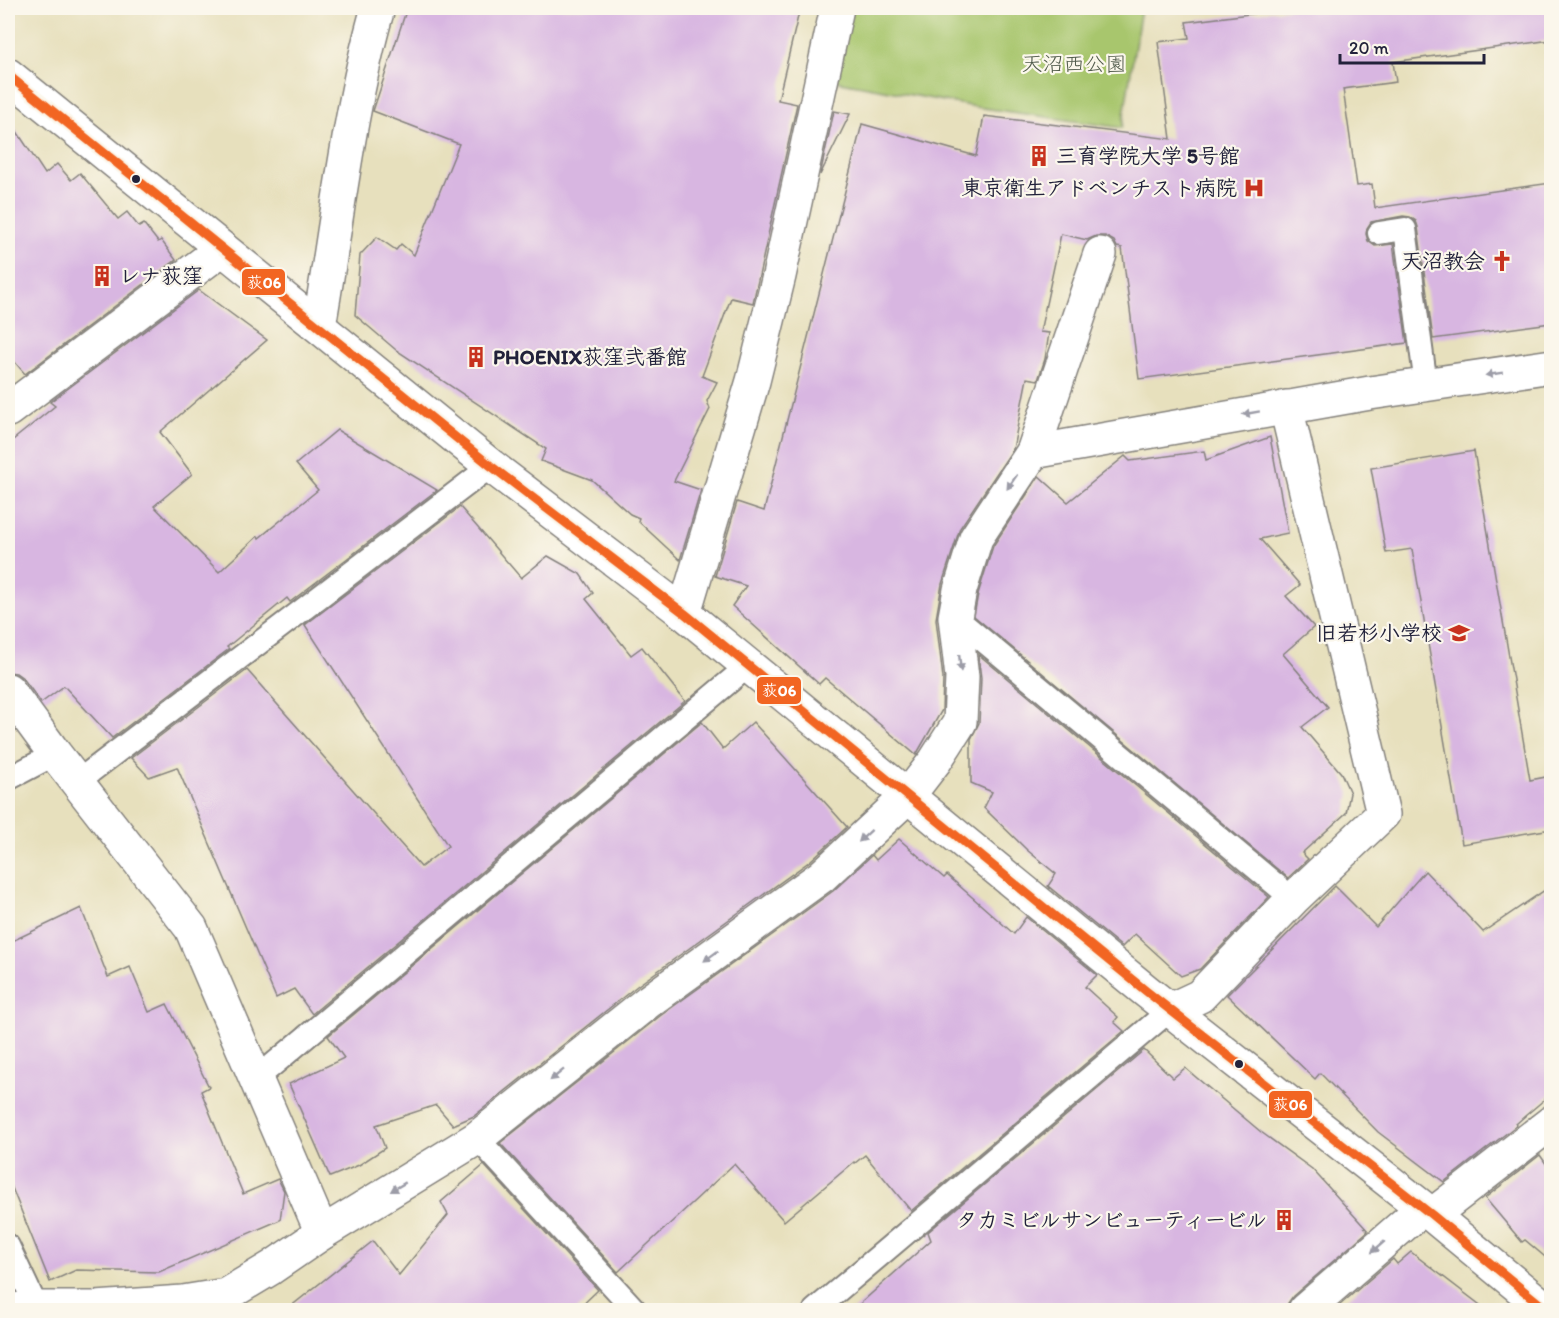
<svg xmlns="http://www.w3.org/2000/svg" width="1559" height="1318" viewBox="0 0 1559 1318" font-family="Itim,'Klee One',sans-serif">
	<rect width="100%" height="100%" fill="#fbf7ec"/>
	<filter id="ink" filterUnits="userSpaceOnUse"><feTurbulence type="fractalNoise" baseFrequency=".0167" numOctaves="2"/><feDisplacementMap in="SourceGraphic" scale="12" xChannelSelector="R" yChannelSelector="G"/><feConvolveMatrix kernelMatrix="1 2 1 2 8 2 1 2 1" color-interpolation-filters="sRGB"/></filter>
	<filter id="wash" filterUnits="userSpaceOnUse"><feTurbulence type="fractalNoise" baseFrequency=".008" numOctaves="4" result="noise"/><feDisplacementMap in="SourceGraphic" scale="24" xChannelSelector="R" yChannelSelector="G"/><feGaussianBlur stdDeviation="1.35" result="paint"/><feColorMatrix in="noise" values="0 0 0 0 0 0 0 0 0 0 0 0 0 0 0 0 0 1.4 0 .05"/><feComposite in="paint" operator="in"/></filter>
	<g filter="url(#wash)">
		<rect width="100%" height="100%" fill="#e7e0bd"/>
		<path fill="#a8c66d" stroke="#657454" stroke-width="1.5" d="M852 8H1141L1122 128 976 107 835 81Z"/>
		<g id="blocks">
			<g fill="#d8b6e1">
				<path d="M407 8H800L778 100 797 104 753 303 731 298 702 376 717 382 707 401 710 409 674 481 701 490 680 560 638 521 639 518 630 514 592 480 541 461 546 449 396 350 355 315 360 255 377 237 396 250 401 244 414 255 459 144 373 111Z"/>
				<path d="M1296 8H1551V40L1393 62 1396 82 1343 89 1357 186 1372 184 1375 208 1551 183V323L1433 339 1418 227 1416 221 1410 217 1403 216 1371 222 1367 228 1366 234 1368 241 1375 246 1393 244 1407 343 1139 379 1122 248 1117 247 1114 241 1105 236H1096L1087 240 1061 234 1040 332 1049 333 1045 359 1038 380 1027 378 1013 449 960 528 942 584 936 619 943 678 942 710 916 755 825 678 819 684 732 606 746 586 715 576 737 502 764 511 862 124 976 156 984 116 1171 139 1158 42 1189 38 1186 22Z"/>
				<path d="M834 111 850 114 820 175Z"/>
				<path d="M8 118 45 174 57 164 71 180 80 173 118 219 127 212 139 227 144 224 158 242 161 240 176 260 25 374 8 354Z"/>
				<path d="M199 290 267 340 160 432 192 474 154 506 219 572 258 536 259 538 318 490 296 464 337 430 437 490 290 602 287 598 227 647 229 649 112 738 64 686 41 703 23 678 16 673 8 672V444L55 406 50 402Z"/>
				<path d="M1270 437 1288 533 1260 539 1300 585 1286 596 1314 627 1283 654 1328 707 1302 727 1341 773 1350 793 1346 813 1302 853 1308 859 1288 878 974 616 978 594 993 546 1039 476 1068 502 1125 456 1130 461 1204 451 1206 460Z"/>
				<path d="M1474 451 1530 780 1551 776V829L1462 844 1412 549 1386 553 1371 468Z"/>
				<path d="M460 507 521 578 548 556 580 574 593 593 586 599 631 655 642 647 685 701 312 1014 294 989 276 998 177 767 149 777 131 758 247 670 421 867 448 846 305 625Z"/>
				<path d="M978 654 1269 897 1200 969 1181 976 1135 934 1122 947 1048 886 1056 874 1027 850 984 808 992 792 971 783V739L979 723 981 678Z"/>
				<path d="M702 722 723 749 753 722 847 827 810 861 637 986 474 1116 453 1125 436 1105 376 1125 385 1148 359 1165 330 1177 289 1084 344 1058 328 1036Z"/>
				<path d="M899 839 944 878 947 875 1014 934 1026 917 1097 975 1085 987 1118 1017 1114 1022 1124 1031 911 1211 865 1155 855 1163 854 1162 784 1221 734 1164 618 1272 500 1143 660 1016 833 891 872 855 876 860Z"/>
				<path d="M1425 871 1483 932 1551 886V1094L1525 1116 1516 1124 1517 1125 1444 1182 1378 1132 1320 1073 1315 1079 1227 995 1335 886 1376 927Z"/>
				<path d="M81 908 108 977 130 967 149 1012 167 1004 209 1087 201 1091 243 1194 278 1179 284 1191 280 1220 159 1272 76 1270 50 1282 8 1178V943Z"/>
				<path d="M1144 1050 1173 1078 1185 1068 1261 1132 1312 1169 1368 1231 1293 1296 1288 1303 1287 1311H852L931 1240 928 1232Z"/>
				<path d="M1540 1155 1551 1171V1262L1525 1240 1522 1242 1485 1198Z"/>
				<path d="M484 1165 598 1290 576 1311H285L373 1241 399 1275 448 1215 441 1202Z"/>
				<path d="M1411 1252 1488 1311H1333L1393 1259 1397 1264Z"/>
			</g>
		</g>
	</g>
	<g filter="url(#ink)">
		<use href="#blocks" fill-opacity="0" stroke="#84817c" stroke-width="1.5"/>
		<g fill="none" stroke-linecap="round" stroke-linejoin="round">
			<defs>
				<g id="service">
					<path d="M1379 233 1405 229 1426 385"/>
					<path d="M955 617 1293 899"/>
					<path d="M8 779 55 754"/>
					<path d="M77 782 491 466"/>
					<path d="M256 1079 748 666"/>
					<path d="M477 1138 635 1310"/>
					<path d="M8 1246 38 1310"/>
					<path d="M815 1310 1170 1010"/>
				</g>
				<g id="minor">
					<path d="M319 326C337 222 349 109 378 8"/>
					<path d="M8 410 222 249"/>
					<path d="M1033 452 1100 254"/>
					<path d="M684 613 753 381 779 276 837 8"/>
					<path d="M8 690 55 754 191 928 322 1233 477 1138 649 1001 822 876 908 796 935 761 960 722 962 677 955 617 960 590 976 538 1033 452 1370 393 1552 366"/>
					<path d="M1170 1010 1200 996 1293 899 1383 814 1286 407"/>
					<path d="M1432 1215 1552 1122"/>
					<path d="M1305 1310 1422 1209"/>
				</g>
				<g id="tertiary">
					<path d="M8 75 491 466 684 613 1146 991 1432 1215 1547 1310"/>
					<path d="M13 1310 36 1308H96L183 1302 226 1295 271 1268 322 1233"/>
				</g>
			</defs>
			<use href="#service" stroke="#84817c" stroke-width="26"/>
			<use href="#minor" stroke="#84817c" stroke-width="36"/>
			<use href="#tertiary" stroke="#84817c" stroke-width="36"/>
			<use href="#service" stroke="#fff" stroke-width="22"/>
			<use href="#minor" stroke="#fff" stroke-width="33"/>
			<use href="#tertiary" stroke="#fff" stroke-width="33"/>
			<defs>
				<path id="bus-1" d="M8 75 491 466 684 613 1146 991 1432 1215 1547 1310"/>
			</defs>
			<use href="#bus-1" stroke="#fbf7ec" stroke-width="14"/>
			<use href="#bus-1" stroke="#f26522" stroke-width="9"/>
		</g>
		<defs><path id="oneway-solid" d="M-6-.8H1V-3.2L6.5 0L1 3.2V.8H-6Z" transform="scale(1.5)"/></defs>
		<g fill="#9c9ca7">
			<use href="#oneway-solid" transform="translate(1494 374) rotate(171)"/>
			<use href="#oneway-solid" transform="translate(1251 413) rotate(170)"/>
			<use href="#oneway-solid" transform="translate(1012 482) rotate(125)"/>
			<use href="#oneway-solid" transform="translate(960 663) rotate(84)"/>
			<use href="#oneway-solid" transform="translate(865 836) rotate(137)"/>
			<use href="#oneway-solid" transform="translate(711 956) rotate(144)"/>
			<use href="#oneway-solid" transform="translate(557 1075) rotate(141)"/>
			<use href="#oneway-solid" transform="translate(398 1187) rotate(149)"/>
			<use href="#oneway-solid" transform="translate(1378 1247) rotate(139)"/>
		</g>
	</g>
	<defs>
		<symbol id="building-bare" viewBox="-9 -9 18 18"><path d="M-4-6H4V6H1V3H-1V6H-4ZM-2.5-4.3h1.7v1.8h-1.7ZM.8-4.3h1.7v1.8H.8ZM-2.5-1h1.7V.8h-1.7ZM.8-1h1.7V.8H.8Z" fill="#c8321e" stroke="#fbf7ec" stroke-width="2.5" paint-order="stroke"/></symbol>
		<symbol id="hospital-bare" viewBox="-9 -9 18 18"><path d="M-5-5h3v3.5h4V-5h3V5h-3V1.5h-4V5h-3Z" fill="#c8321e" stroke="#fbf7ec" stroke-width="2.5" paint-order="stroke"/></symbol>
		<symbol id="church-bare" viewBox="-9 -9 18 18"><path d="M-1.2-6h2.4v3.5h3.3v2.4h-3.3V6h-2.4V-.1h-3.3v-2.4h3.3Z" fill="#c8321e" stroke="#fbf7ec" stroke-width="2.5" paint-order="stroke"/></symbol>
		<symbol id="school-bare" viewBox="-9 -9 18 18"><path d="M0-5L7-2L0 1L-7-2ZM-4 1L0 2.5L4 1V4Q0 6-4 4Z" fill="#c8321e" stroke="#fbf7ec" stroke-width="2.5" paint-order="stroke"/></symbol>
	</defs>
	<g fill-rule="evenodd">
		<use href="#building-bare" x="1024" y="141" width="30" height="30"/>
		<use href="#hospital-bare" x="1239" y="173" width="30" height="30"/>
		<use href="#church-bare" x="1487" y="246" width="30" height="30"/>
		<use href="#building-bare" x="87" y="261" width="30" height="30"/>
		<use href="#building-bare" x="461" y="342" width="30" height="30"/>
		<use href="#school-bare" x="1444" y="618" width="30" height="30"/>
		<use href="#building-bare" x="1269" y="1205" width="30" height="30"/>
	</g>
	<g fill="#22223b" stroke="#fbf7ec" stroke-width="2">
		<circle cx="136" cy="179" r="5"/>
		<circle cx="1239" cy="1064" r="5"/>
	</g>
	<g text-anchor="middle" stroke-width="4.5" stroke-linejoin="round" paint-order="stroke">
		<g font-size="21" fill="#515b4c" stroke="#fbf7ec">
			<text x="1074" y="71">天沼西公園</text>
		</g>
		<g font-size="21" font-weight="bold" fill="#22223b" stroke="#fbf7ec" text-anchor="end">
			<text x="1056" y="163" text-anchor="start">三育学院大学 5号館</text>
			<text x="1237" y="195">東京衛生アドベンチスト病院</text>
			<text x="1485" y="268">天沼教会</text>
			<text x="119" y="283" text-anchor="start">レナ荻窪</text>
			<text x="493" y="364" text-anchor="start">PHOENIX荻窪弐番館</text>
			<text x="1442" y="640">旧若杉小学校</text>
			<text x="1267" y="1227">タカミビルサンビューティービル</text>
		</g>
	</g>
	<g stroke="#fbf7ec" stroke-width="2">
		<rect x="241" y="268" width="45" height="28" rx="6" fill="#f26522"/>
		<rect x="756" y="676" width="46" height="29" rx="6" fill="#f26522"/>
		<rect x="1268" y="1090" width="45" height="29" rx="6" fill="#f26522"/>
	</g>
	<g font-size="16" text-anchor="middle" font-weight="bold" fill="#fff">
		<text x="264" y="288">荻06</text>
		<text x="779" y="696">荻06</text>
		<text x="1290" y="1110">荻06</text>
	</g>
	<rect width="1559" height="1318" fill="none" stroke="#fbf7ec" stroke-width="30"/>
	<path d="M1340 54v9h144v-9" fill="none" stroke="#22223b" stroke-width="3"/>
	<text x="1349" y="54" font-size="18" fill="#22223b" stroke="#fbf7ec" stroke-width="4.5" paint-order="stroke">20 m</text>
</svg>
